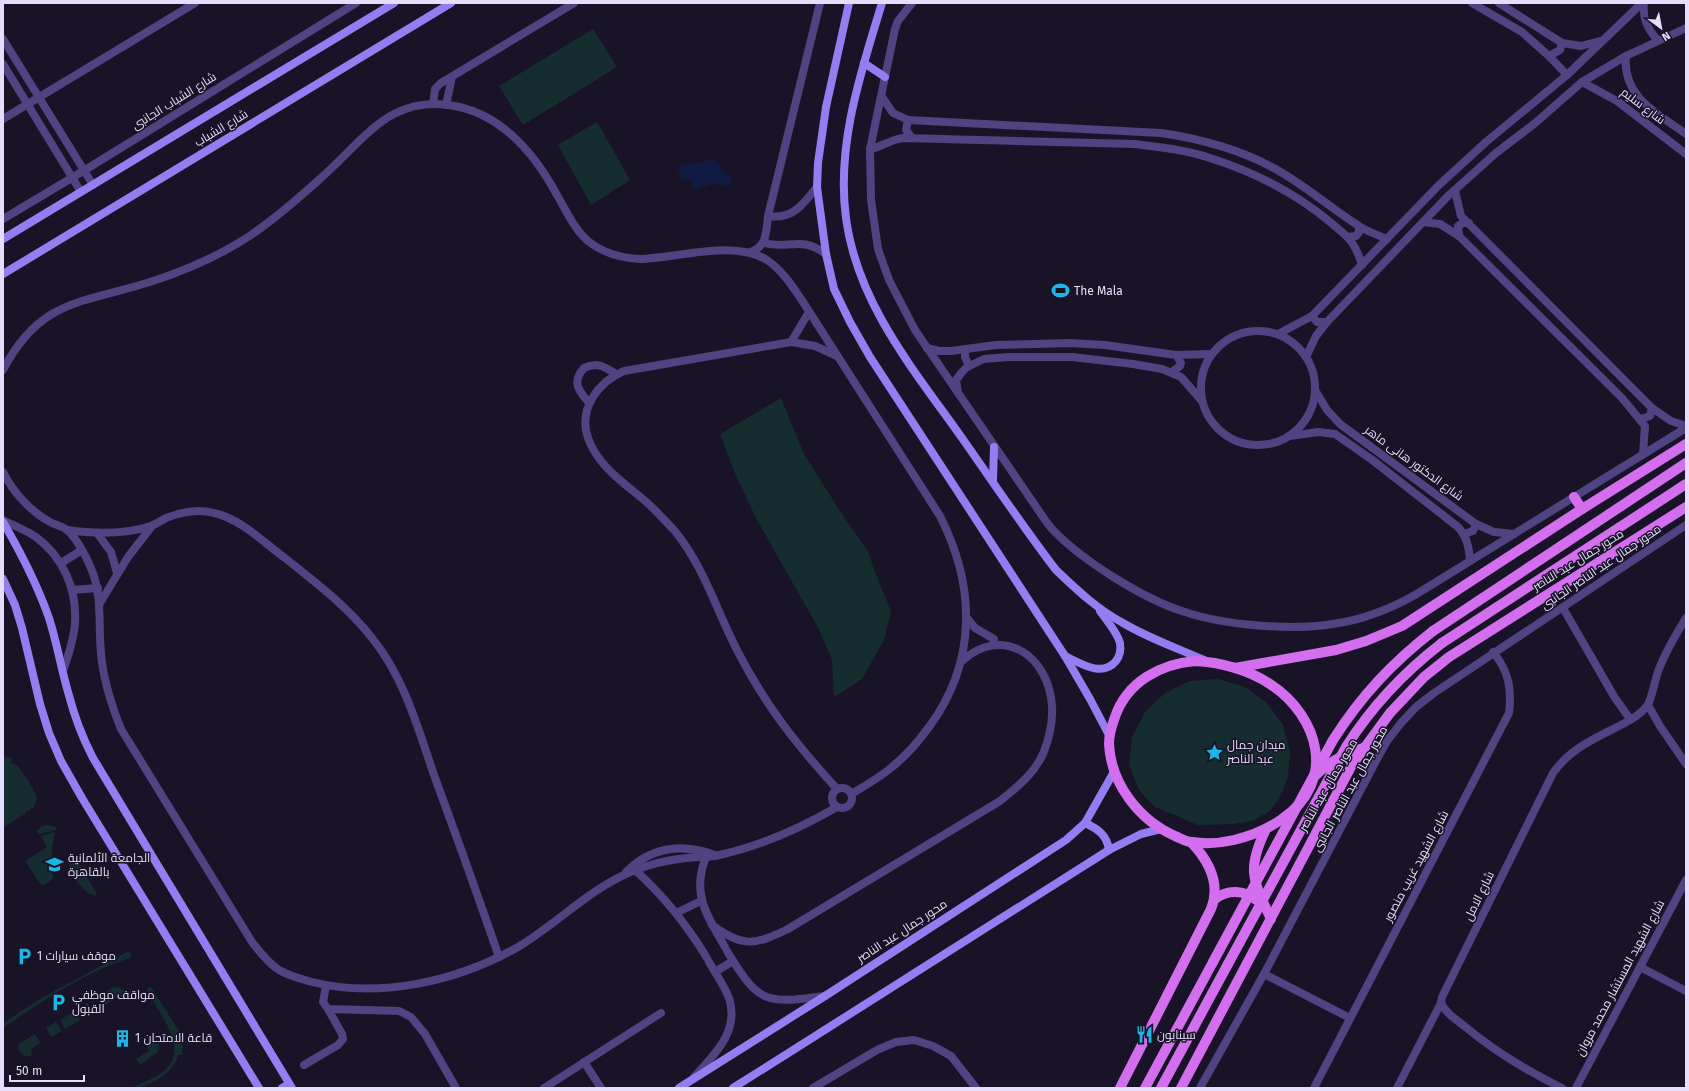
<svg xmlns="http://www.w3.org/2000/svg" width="1689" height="1091" viewBox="0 0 1689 1091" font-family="'Fira Sans',Cairo,sans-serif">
	<rect width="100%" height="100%" fill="#191327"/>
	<g fill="#162d30">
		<path d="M593 29 617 67 523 125 499 86Z"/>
		<path d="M597 122 630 180 591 205 558 145Z"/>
		<path d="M781 398 804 454 840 511 869 553 873 567 891 611 884 640 862 679 834 697 832 659 817 626 756 518 734 471 720 434Z"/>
		<path d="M1218 679 1245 687 1267 703 1283 725 1290 752 1288 777 1279 799 1270 811 1252 821 1233 824 1198 825 1155 807 1139 790 1129 765 1132 737 1145 712 1165 693 1190 681Z"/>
		<path d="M5 756 12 758 11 763 18 766 33 788V792L36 793 35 796H37L34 808H31L30 811 27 810 26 813 4 827 3 762Z"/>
		<path d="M47 825 56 827V830L39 834 37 831 42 826Z"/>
		<path d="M55 832 52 849 53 879 42 886 25 861 47 847 41 836Z"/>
		<path d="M70 853H72L97 894 96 896C80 892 65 869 70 853Z"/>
		<path d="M129 951 132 955 130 958C85 972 42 1001 3 1028V1023L43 997Z"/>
		<path d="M118 987 126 991 127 995 124 1000H121L116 998 104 1005 99 996 112 988Z"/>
		<path d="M151 987 179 1031 183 1044 182 1055H178C175 1072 149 1088 132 1088 143 1082 159 1077 167 1068 188 1047 158 1011 147 991L148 988Z"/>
		<path d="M88 1003 93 1012 83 1018 78 1009Z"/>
		<path d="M74 1011 80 1020 65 1029 60 1020Z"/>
		<path d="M56 1022 62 1031 51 1037 46 1028Z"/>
		<path d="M35 1034 41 1043 31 1049 32 1055 26 1057 19 1051 18 1046 21 1043Z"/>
		<path d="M154 1038 159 1044 158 1052 140 1065 136 1059 149 1051 146 1044 149 1040Z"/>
	</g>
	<path fill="#111b42" d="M711 159 719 164 722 172 731 176 732 178 729 185 722 186C713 181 706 186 697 190L692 188 691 180H682L679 172V166C691 161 702 165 711 159Z"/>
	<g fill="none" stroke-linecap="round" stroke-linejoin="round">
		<g stroke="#4f4381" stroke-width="8">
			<path d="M1472 3 1522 32 1549 56 1567 75"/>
			<path d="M1499 3 1562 43 1581 46 1600 41"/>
			<path d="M1644 3C1642 19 1648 29 1658 41"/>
			<path d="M3 39 93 185"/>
			<path d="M1549 56 1560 50 1562 43"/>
			<path d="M1626 56C1622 97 1657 113 1686 134"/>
			<path d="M3 64 81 192"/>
			<path d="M1582 82 1617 101 1686 154"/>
			<path d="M882 97 893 113 908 120 1161 133C1202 139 1243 150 1279 171 1307 187 1332 209 1359 226 1368 232 1378 235 1387 239"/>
			<path d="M433 104 435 89 441 83 574 3"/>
			<path d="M446 105 452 77"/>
			<path d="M3 119 195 3"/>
			<path d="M908 120 906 130 912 138"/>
			<path d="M870 149C882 147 891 139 904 138L1135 144C1160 147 1186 150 1210 158 1254 172 1294 192 1330 222 1336 227 1343 232 1348 238 1355 245 1359 255 1362 265"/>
			<path d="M1455 191 1461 216 1652 408 1671 421 1686 426"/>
			<path d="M768 216C793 220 803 204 817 187"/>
			<path d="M1423 222 1440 224 1459 236 1622 398 1645 426 1643 454"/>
			<path d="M1459 236 1458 226 1463 223H1469"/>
			<path d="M1348 237 1356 236 1359 232V227"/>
			<path d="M764 243C790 250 799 235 826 254"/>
			<path d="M750 252C767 247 766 232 768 216L820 3"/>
			<path d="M1312 316 1317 322H1327"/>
			<circle cx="1258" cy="388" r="57"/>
			<path d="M1278 334 1312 316 1439 185 1486 142 1567 75 1642 3"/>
			<path d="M791 342 809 312"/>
			<path d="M927 348 939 351H951L996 345 1070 343 1105 345 1176 355 1212 354"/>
			<path d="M965 350V357L969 366"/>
			<path d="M837 356 815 346 791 342 624 371C598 382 578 409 588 438 598 466 623 482 644 500 655 509 664 520 674 530 703 565 716 609 737 650 765 705 796 744 837 789"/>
			<path d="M1306 357 1316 336 1327 322 1448 196 1496 153 1534 124 1582 82 1626 56 1686 28"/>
			<path d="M3 370C40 299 83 303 150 282 184 271 221 255 251 235 276 218 300 197 322 177 365 139 392 91 460 107 505 118 536 156 557 195 566 210 574 229 588 241 603 253 621 258 640 259 677 258 734 239 767 260 782 270 793 287 803 302L940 516C976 587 977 662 929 727 918 742 906 756 892 767 879 778 865 786 851 794"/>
			<path d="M1172 372 1180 366 1181 363 1176 355"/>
			<path d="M1315 390 1327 410 1340 424 1476 524 1494 532 1514 534"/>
			<path d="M958 393 956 380 962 372 967 367 984 359 1008 357H1072L1133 364 1162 369 1181 377 1202 401"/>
			<path d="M589 403C579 391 571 382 584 368 597 361 605 367 616 374"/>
			<path d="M1640 419 1650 416 1652 408"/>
			<path d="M1290 436 1318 432 1335 434 1371 459 1458 527C1467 537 1469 547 1470 561"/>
			<path d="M3 472C13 492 30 511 50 522 55 525 62 526 67 530 75 536 86 556 90 566 103 594 98 623 101 653 103 680 111 704 121 729L252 942C260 952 268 963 279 970 289 976 301 979 312 982 380 999 458 981 518 947 557 924 590 888 633 871 650 864 668 860 686 858 696 857 705 857 715 856 759 847 799 829 837 807"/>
			<path d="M3 520C14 526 26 530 36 537 63 557 77 589 75 623 74 640 68 656 63 671"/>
			<path d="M67 530C95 534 123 535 151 526 156 524 161 521 166 518 181 512 199 509 214 513 241 519 263 542 285 558 316 583 347 606 372 638 404 677 418 728 434 775 456 835 478 896 499 957"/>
			<path d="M97 533 111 552 117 573"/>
			<path d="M1464 534 1473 531 1476 524"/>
			<path d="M61 563 82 550"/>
			<path d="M72 590 98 588"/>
			<path d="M100 603 128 557 152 526"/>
			<path d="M1563 608 1615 698 1630 719"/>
			<path d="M967 618 975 628 994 639 993 645"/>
			<path d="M1648 705 1660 726 1686 764"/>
			<circle cx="842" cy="798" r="10"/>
			<path d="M706 857C691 893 707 916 725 947"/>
			<path d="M635 870C664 896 687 925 707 958"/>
			<path d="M626 872C652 846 682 843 715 855"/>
			<path d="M676 913 701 901"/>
			<path d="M712 925C743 948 755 945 788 929L1000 801C1017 787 1034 774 1043 754 1049 739 1053 722 1052 706 1049 656 1003 624 962 661"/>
			<path d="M727 951C759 1004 765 1004 825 996"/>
			<path d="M1640 967 1686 991"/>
			<path d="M715 972 733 961"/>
			<path d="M1264 974 1350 1018"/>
			<path d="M326 986 323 1002 328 1009 399 1011 411 1017 425 1034 456 1088"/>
			<path d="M584 1062 601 1088"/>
			<path d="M304 1065 338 1045 343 1039 342 1034 328 1009"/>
			<path d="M694 1077C714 1055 740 1031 729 998 724 985 716 974 709 962"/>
			<path d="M544 1088 661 1013"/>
			<path d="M813 1088 877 1050 896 1042 914 1040 933 1046 951 1056 976 1088"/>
			<path d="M1200 1088 1264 974 1376 761 1387 741 1401 723 1416 707 1434 693 1686 525"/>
			<path d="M1314 1088 1509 713C1512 690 1509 671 1493 652"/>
			<path d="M1397 1088 1441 1003"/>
			<path d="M1562 1088C1527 1071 1493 1050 1463 1025 1454 1018 1446 1013 1441 1003L1442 997 1553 773C1570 749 1592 740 1617 727 1627 722 1639 716 1647 706 1652 700 1655 678 1659 669 1666 651 1676 634 1686 618"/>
		</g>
		<g stroke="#4f4381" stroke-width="8">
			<path d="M912 3 898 21 895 29 870 149 871 200 878 249 889 280 915 330 1041 514C1045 520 1049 526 1054 531 1083 561 1145 600 1185 612 1224 625 1292 631 1333 624 1362 620 1390 609 1415 595L1686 428"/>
			<path d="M3 219 85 170 356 3"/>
			<path d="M1576 1088 1686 880"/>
		</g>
		<g stroke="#927ef1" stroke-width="8">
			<path d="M849 3 826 107 818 163 817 187 826 254 834 289 850 322 870 357 1065 656 1090 699 1110 737"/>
			<path d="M882 3C861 72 836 145 846 218 857 303 914 370 962 438 993 482 1023 527 1056 570 1077 590 1097 609 1123 623 1148 638 1177 648 1204 660"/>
			<path d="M864 63 885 77"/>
			<path d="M3 239 394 3"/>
			<path d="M3 274 451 3"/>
			<path d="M993 481 994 447"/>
			<path d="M3 522C21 553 37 584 49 618 57 643 61 668 68 692 74 715 82 737 93 758L292 1088"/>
			<path d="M3 579 15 605 22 628 40 704 49 733 61 761 82 798 259 1088"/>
			<path d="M1065 656C1080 663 1102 678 1116 661 1120 656 1121 650 1120 643 1117 632 1107 621 1100 611"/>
			<path d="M1085 823C1098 829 1107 835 1109 850"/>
			<path d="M282 1088 289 1084"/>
			<path d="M679 1088 825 996 1066 840 1085 823 1115 770"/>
			<path d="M733 1088 1109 850 1141 834 1161 829"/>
		</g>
		<g stroke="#d36fef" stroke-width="10">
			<path d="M1574 497 1582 509"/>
			<path d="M1433 631 1686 463"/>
			<path d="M1442 643 1686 484"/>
			<path d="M1195 661C1220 662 1249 670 1270 684 1320 717 1337 782 1282 819 1268 829 1251 836 1234 840 1221 843 1205 844 1192 842 1186 842 1180 838 1175 836 1139 820 1111 784 1109 744 1109 735 1112 725 1115 717 1127 682 1160 664 1195 661Z"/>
			<path d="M1235 668 1336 650 1366 641 1402 626 1582 509 1686 444"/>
			<path d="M1315 776C1329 762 1343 753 1363 748"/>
			<path d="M1266 829C1246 870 1253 880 1271 919"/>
			<path d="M1215 899C1228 889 1244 890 1256 900"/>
			<path d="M1120 1088 1211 909C1221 884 1209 861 1191 842"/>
			<path d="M1145 1088 1213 962"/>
			<path d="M1161 1088 1228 964"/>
			<path d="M1181 1088 1352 765 1390 713 1424 677 1449 657 1686 507"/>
		</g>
		<g stroke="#d36fef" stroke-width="10">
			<path d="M1213 962 1333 740C1361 696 1392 663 1433 631"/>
			<path d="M1228 964 1346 747C1372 706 1403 673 1442 643"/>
		</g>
	</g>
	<defs>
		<symbol id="stadium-bare" viewBox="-9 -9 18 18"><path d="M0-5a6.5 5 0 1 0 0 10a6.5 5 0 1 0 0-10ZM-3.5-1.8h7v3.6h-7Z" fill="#1db4e6" stroke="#191327" stroke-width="2.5" paint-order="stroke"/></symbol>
		<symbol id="sight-bare" viewBox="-9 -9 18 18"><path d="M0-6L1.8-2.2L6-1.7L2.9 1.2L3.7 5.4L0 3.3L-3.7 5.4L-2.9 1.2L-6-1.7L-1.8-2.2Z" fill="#1db4e6" stroke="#191327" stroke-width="2.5" paint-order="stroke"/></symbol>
		<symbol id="university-bare" viewBox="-9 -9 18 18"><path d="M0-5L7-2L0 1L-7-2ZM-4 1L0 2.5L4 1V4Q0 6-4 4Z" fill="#1db4e6" stroke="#191327" stroke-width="2.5" paint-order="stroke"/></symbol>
		<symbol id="parking-bare" viewBox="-9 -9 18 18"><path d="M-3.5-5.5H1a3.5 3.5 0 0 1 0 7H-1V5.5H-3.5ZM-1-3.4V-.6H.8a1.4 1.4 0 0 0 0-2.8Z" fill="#1db4e6" stroke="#191327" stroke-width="2.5" paint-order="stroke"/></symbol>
		<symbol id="restaurant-bare" viewBox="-9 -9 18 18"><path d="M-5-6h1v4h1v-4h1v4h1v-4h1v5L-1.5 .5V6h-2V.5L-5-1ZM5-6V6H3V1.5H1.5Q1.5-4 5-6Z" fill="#1db4e6" stroke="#191327" stroke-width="2.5" paint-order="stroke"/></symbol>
		<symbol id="building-bare" viewBox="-9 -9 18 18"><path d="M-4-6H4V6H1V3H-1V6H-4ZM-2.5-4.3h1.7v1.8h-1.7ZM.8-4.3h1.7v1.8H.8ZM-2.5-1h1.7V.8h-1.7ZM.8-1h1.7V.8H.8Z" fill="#1db4e6" stroke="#191327" stroke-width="2.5" paint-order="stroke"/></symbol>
	</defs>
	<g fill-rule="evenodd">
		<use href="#stadium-bare" x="1048" y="278" width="25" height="25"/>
		<use href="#sight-bare" x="1202" y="740" width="25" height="25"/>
		<use href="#university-bare" x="42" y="852" width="25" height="25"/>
		<use href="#parking-bare" x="12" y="944" width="25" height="25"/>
		<use href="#parking-bare" x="46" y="990" width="25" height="25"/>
		<use href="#restaurant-bare" x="1132" y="1022" width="25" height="25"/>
		<use href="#building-bare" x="110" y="1026" width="25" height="25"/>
	</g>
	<g text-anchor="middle" stroke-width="3" stroke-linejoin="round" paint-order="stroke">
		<g font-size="12" fill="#e5ddfb" stroke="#191327">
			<text transform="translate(174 101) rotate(-32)" y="4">شارع الشباب الجانبى</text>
			<text transform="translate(1643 106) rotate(37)" y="4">شارع سليم</text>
			<text transform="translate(221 128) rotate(-31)" y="4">شارع الشباب</text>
			<text transform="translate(1414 463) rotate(36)" y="4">شارع الدكتور هانى ماهر</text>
			<text transform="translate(1578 560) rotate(-32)" y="4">محور جمال عبد الناصر</text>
			<text transform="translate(1601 567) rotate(-34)" y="4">محور جمال عبد الناصر الجانبى</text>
			<text transform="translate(1328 785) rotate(-60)" y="4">محور جمال عبد الناصر</text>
			<text transform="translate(1350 789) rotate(-61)" y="4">محور جمال عبد الناصر الجانبى</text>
			<text transform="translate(1416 866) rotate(-62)" y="4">شارع الشهيد غريب منصور</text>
			<text transform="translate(1479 896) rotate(-64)" y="4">شارع الامل</text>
			<text transform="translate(902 931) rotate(-33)" y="4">محور جمال عبد الناصر</text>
			<text transform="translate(1620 978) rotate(-62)" y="4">شارع الشهيد المستشار محمد مروان</text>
		</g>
		<g font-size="12" fill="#e5ddfb" stroke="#191327" text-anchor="start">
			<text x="1074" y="295">The Mala</text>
			<text x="1227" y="749">ميدان جمال<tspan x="1227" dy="14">عبد الناصر</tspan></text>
			<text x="68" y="862">الجامعة الألمانية<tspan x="68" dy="14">بالقاهرة</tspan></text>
			<text x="37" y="960">موقف سيارات 1</text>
			<text x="72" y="999">مواقف موظفي<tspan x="72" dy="14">القبول</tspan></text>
			<text x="1157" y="1039">سينابون</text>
			<text x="135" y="1042">قاعة الامتحان 1</text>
		</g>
	</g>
	<rect width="1689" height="1091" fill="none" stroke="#e5ddfb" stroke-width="8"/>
	<g transform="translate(1661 28) rotate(148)" stroke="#191327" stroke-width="3" paint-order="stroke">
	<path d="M0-3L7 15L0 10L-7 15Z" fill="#e5ddfb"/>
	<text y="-6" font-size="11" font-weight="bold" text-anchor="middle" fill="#e5ddfb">N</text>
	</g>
	<path d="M10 1075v6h74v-6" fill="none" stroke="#e5ddfb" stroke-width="2"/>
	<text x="16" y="1075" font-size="12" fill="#e5ddfb" stroke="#191327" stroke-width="3" paint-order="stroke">50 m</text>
</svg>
